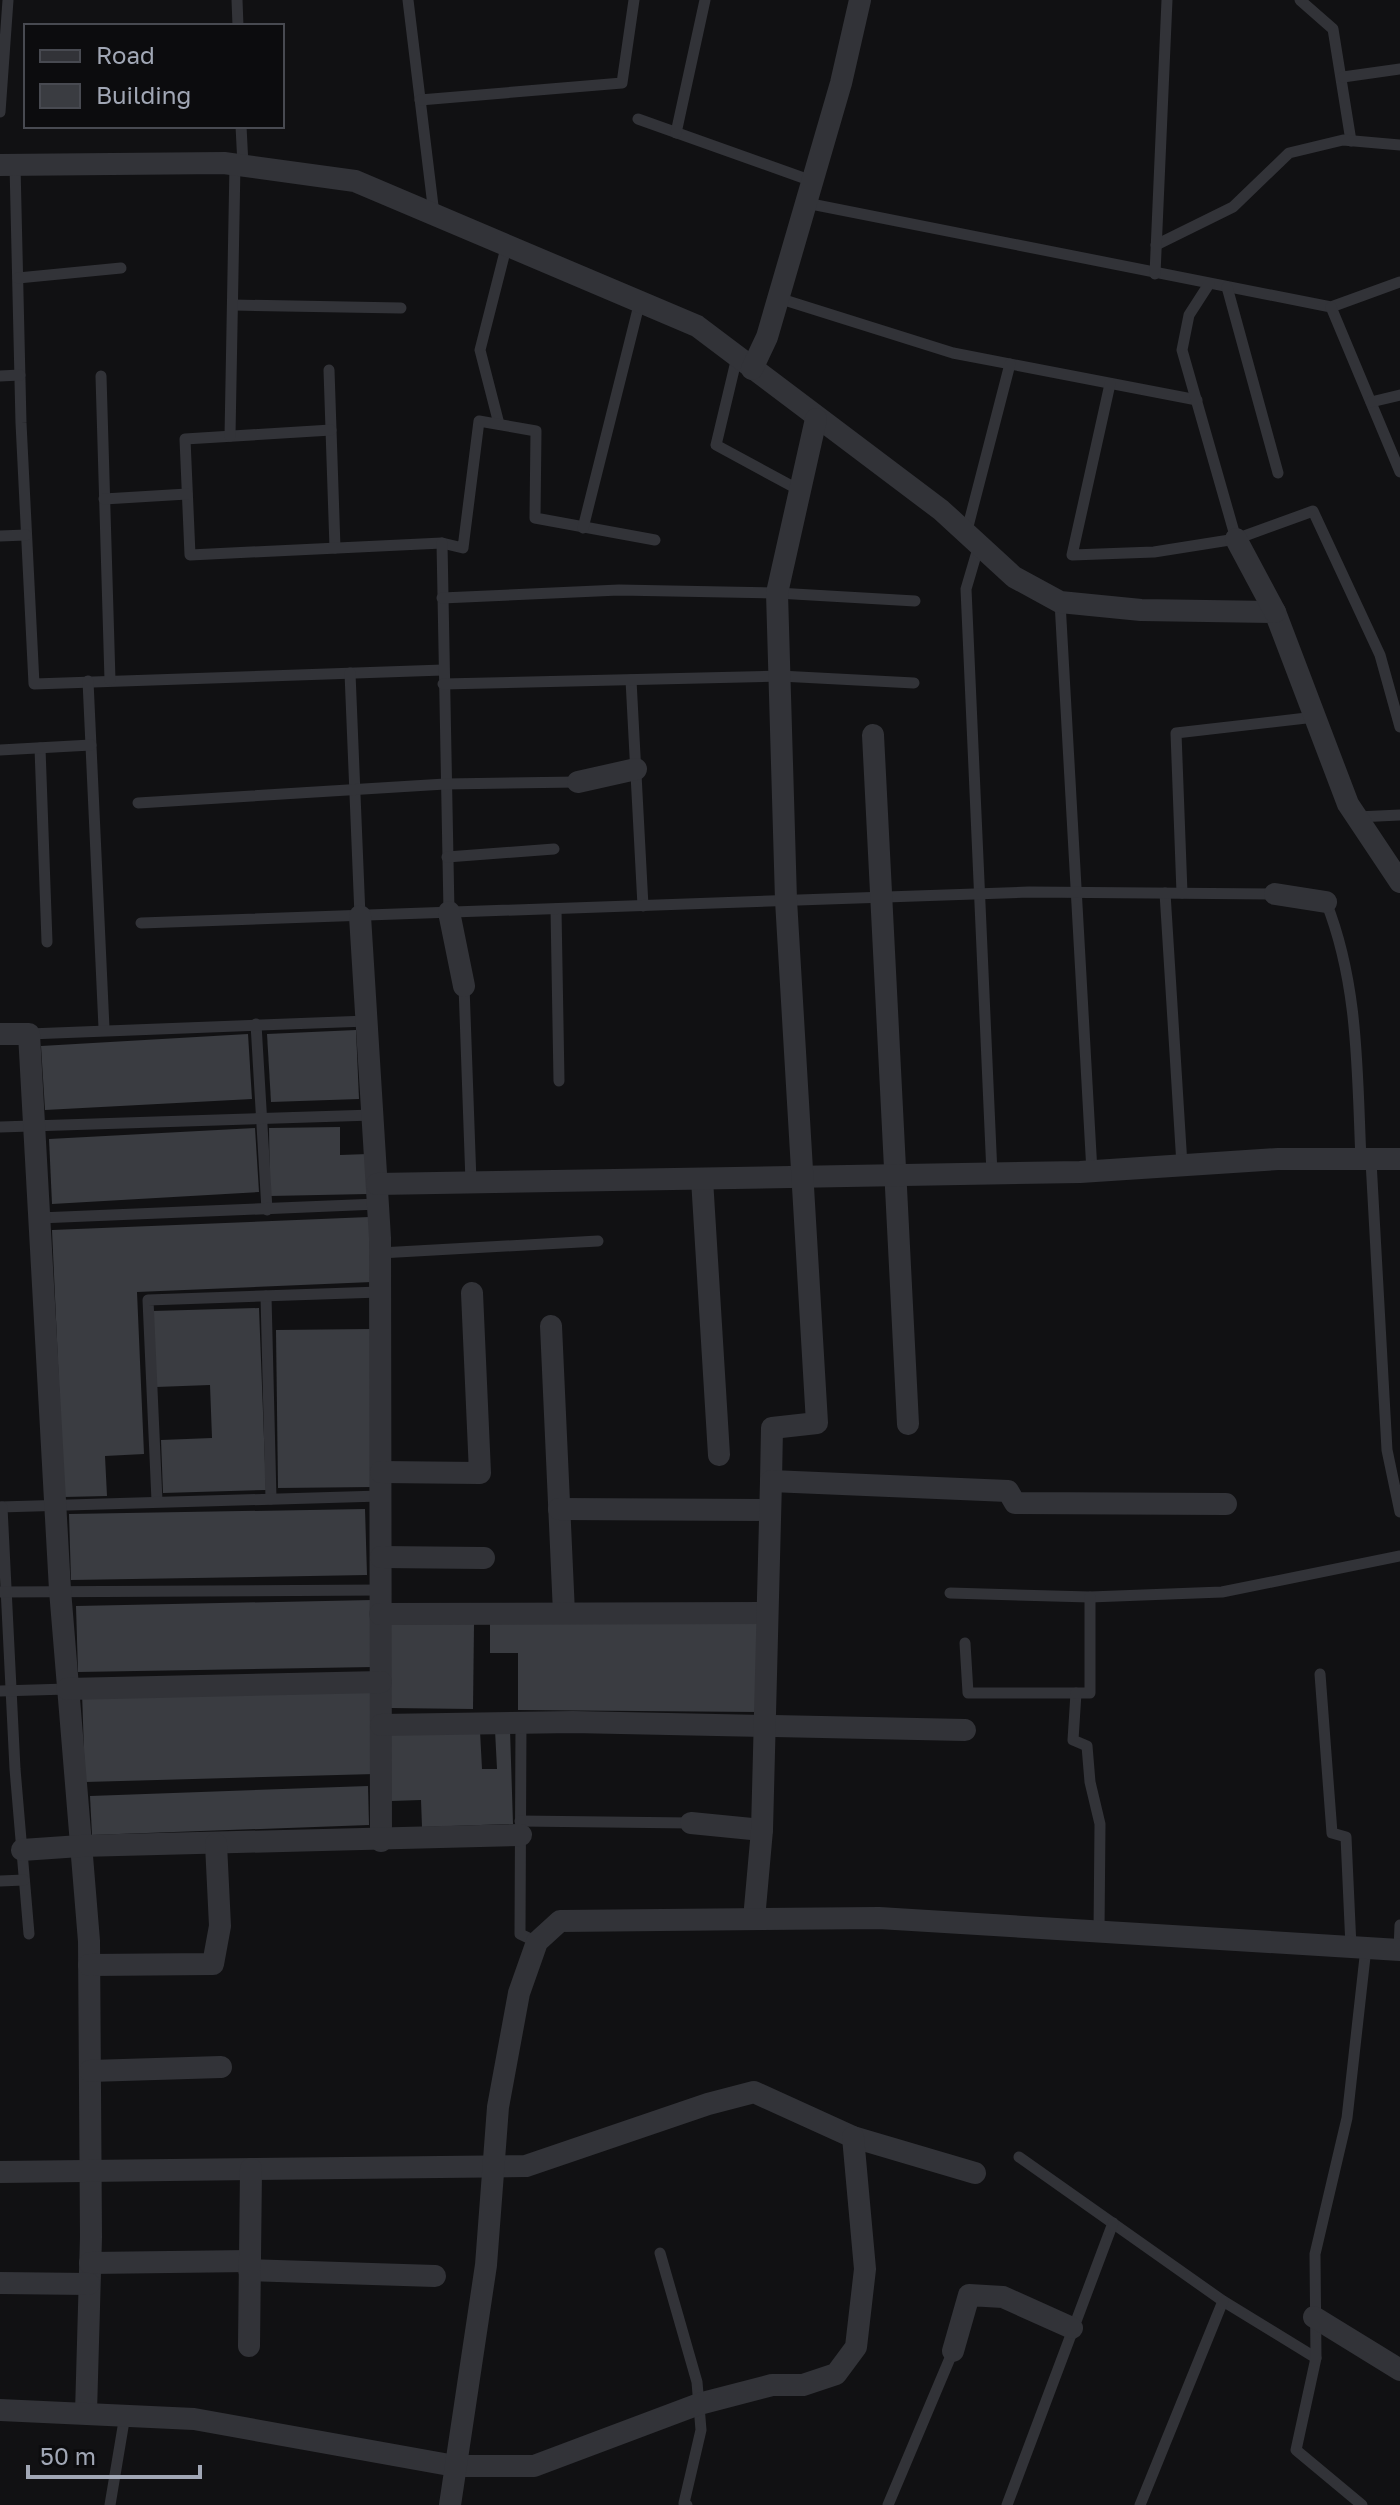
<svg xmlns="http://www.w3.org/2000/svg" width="1400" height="2505" viewBox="0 0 1400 2505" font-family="'Golos Text',sans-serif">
	<rect width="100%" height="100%" fill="#111113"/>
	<g fill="#3a3c41">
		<path d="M356 1030 359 1099 271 1102 267 1034Z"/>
		<path d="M248 1034 252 1099 45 1110 41 1046Z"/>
		<path d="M340 1127V1155L368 1154V1194L270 1196 269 1128Z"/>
		<path d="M255 1128 259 1192 52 1204 49 1139Z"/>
		<path d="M369 1217 372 1282 137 1292 144 1454 105 1456 107 1496 64 1497 52 1230Z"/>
		<path d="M259 1308 266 1490 163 1493 161 1440 212 1438 210 1385 156 1387 153 1311Z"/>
		<path d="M371 1329 374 1487 278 1488 276 1330Z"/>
		<path d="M365 1509 367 1575 71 1580 69 1514Z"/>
		<path d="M372 1600 374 1667 78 1672 76 1606Z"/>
		<path d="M490 1619 758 1622 757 1712 518 1710V1653H490Z"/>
		<path d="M390 1624H474L473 1709 390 1708Z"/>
		<path d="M372 1685 375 1774 85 1782 82 1692Z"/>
		<path d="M495 1730H510L513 1824 422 1827 421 1800 391 1801 388 1734 480 1731 482 1769H497Z"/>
		<path d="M368 1786 369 1825 92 1835 90 1796Z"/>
	</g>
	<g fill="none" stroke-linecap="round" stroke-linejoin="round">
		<g stroke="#323338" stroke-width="11">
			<path d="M237 0 238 26"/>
			<path d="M408 0 434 214"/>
			<path d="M1300 0 1333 29 1351 141"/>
			<path d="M1343 77 1400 69"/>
			<path d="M420 100 622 83 634 0"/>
			<path d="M0 112 8 0"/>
			<path d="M638 119 812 181"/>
			<path d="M241 126 243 165"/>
			<path d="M676 133 705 0"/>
			<path d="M15 165 21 423 34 684 443 670"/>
			<path d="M806 203 1331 307 1400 282"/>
			<path d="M1156 245 1233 207 1289 153 1343 140 1400 145"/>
			<path d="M1155 274 1167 0"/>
			<path d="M18 278 121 268"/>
			<path d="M1227 287 1278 473"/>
			<path d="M778 298 953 353 1197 400"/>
			<path d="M233 305 401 308"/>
			<path d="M1331 307 1400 472"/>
			<path d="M737 357 716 445 801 491"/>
			<path d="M329 370 335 548"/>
			<path d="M0 376 20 375"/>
			<path d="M101 376 110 680"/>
			<path d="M1110 384 1072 555 1154 552 1236 539 1182 350 1189 315 1209 284"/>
			<path d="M1371 402 1400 395"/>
			<path d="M499 424 480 350 507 244"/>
			<path d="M331 430 185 439 190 555 442 543 463 548 479 421 536 431 535 518 655 540"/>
			<path d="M230 436 235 164"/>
			<path d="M104 499 187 494"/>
			<path d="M583 528 640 301"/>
			<path d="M966 534 1010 364"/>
			<path d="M0 536 26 535"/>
			<path d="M1236 539 1313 511 1380 655 1400 727"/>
			<path d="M442 543 449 912"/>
			<path d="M979 545 966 589 992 1174"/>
			<path d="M442 598 619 590 777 593 915 601"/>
			<path d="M1060 602 1092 1172"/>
			<path d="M350 673 360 916"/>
			<path d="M631 680 643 906"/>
			<path d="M88 681 104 1028"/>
			<path d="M443 684 780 676 914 683"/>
			<path d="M40 748 47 942"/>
			<path d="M0 750 91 745"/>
			<path d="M138 803 445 784 578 782"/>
			<path d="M1357 817 1400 815"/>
			<path d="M447 857 554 849"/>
			<path d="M1165 893 1182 1165"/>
			<path d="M1182 893 1176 733 1315 717"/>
			<path d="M1326 902C1359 985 1357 1073 1361 1160"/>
			<path d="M556 909 559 1081"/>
			<path d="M141 923 1029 892 1275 894"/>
			<path d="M464 986 471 1182"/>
			<path d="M256 1024 267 1210"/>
			<path d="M29 1034 367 1021"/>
			<path d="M0 1127 373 1115"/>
			<path d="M1371 1161 1387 1450 1400 1512"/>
			<path d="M39 1218 378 1204"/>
			<path d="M380 1253 598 1241"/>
			<path d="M266 1296 271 1499"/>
			<path d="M157 1501 148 1300 380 1292"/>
			<path d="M0 1507 380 1496"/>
			<path d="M2 1507 15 1769 29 1934"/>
			<path d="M1 1592 381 1590"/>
			<path d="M950 1593 1090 1597 1222 1592 1400 1556"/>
			<path d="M965 1643 968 1693H1076L1073 1740 1087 1746 1090 1782 1100 1824 1099 1932"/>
			<path d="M1320 1674 1332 1833 1346 1837 1351 1947"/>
			<path d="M0 1691 67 1689"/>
			<path d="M1076 1693H1090V1597"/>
			<path d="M521 1723 520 1934 537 1942"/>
			<path d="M520 1821 691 1823"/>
			<path d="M0 1881 24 1880"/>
			<path d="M1399 1950 1400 1925"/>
			<path d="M1019 2157 1223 2301 1316 2358"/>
			<path d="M660 2253 697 2382 701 2430 684 2503 687 2505"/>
			<path d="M110 2505 125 2415"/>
			<path d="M888 2505 953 2351"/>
			<path d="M1007 2505 1113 2223"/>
			<path d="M1140 2505 1223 2301"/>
			<path d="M1362 2505 1296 2450 1316 2358 1315 2254 1347 2118 1366 1948"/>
		</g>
		<g stroke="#323338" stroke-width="22">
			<path d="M0 165 224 163 355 181 697 326 941 510 1014 577 1060 602 1141 610 1275 612 1348 804 1400 882"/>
			<path d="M752 369 767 337 841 83 860 0"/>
			<path d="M1236 539 1275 612"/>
			<path d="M873 735 908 1424"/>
			<path d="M578 782 636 769"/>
			<path d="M1275 894 1326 902"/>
			<path d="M449 912 464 986"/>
			<path d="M360 916 380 1238 381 1841"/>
			<path d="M0 1034H29L60 1590 89 1941 91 2237 86 2413"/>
			<path d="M702 1179 719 1455"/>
			<path d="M377 1184 1080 1172 1278 1159H1400"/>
			<path d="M551 1326 564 1613"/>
			<path d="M381 1472 480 1473 472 1293"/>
			<path d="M771 1481 772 1428 817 1423 786 900 777 593 816 419"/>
			<path d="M559 1509 770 1510"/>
			<path d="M381 1557 484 1558"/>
			<path d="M380 1614 767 1613"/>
			<path d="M67 1689 381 1682"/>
			<path d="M381 1725 573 1722 965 1730"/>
			<path d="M691 1823 762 1830"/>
			<path d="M22 1850 80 1846 521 1835"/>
			<path d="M754 1919 762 1830 771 1481 1008 1491 1015 1503 1226 1504"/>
			<path d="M89 1965 213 1964 220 1926 216 1844"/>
			<path d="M90 2071 221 2067"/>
			<path d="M0 2172 526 2166 708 2104 754 2092 853 2137 975 2173"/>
			<path d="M90 2263 250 2261"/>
			<path d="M249 2270 435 2276"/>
			<path d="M0 2283 89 2284"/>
			<path d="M1314 2317 1400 2370"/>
			<path d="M249 2346 251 2169"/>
			<path d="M953 2351 969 2295 1003 2297 1072 2328"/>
			<path d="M0 2410 194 2419 455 2466H534L699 2404 772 2385H803L836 2374 856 2347 865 2269 853 2137"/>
			<path d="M450 2505 486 2265 498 2107 519 1993 537 1942 560 1921 879 1918 1400 1950"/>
		</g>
	</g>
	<rect x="24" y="24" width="260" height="104" fill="#0c0c0e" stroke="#484a51" stroke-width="2"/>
	<rect x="40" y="50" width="40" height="12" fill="#323338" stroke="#484a51" stroke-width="2"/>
	<text x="96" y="64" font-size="24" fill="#a1a7b5">Road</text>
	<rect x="40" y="84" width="40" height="24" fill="#3a3c41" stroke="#484a51" stroke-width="2"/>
	<text x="96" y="104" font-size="24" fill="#a1a7b5">Building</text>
	<path d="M28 2465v12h172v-12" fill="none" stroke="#a1a7b5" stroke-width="4"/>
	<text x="40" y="2465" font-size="24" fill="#a1a7b5" stroke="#0c0c0e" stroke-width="6" paint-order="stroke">50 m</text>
</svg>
